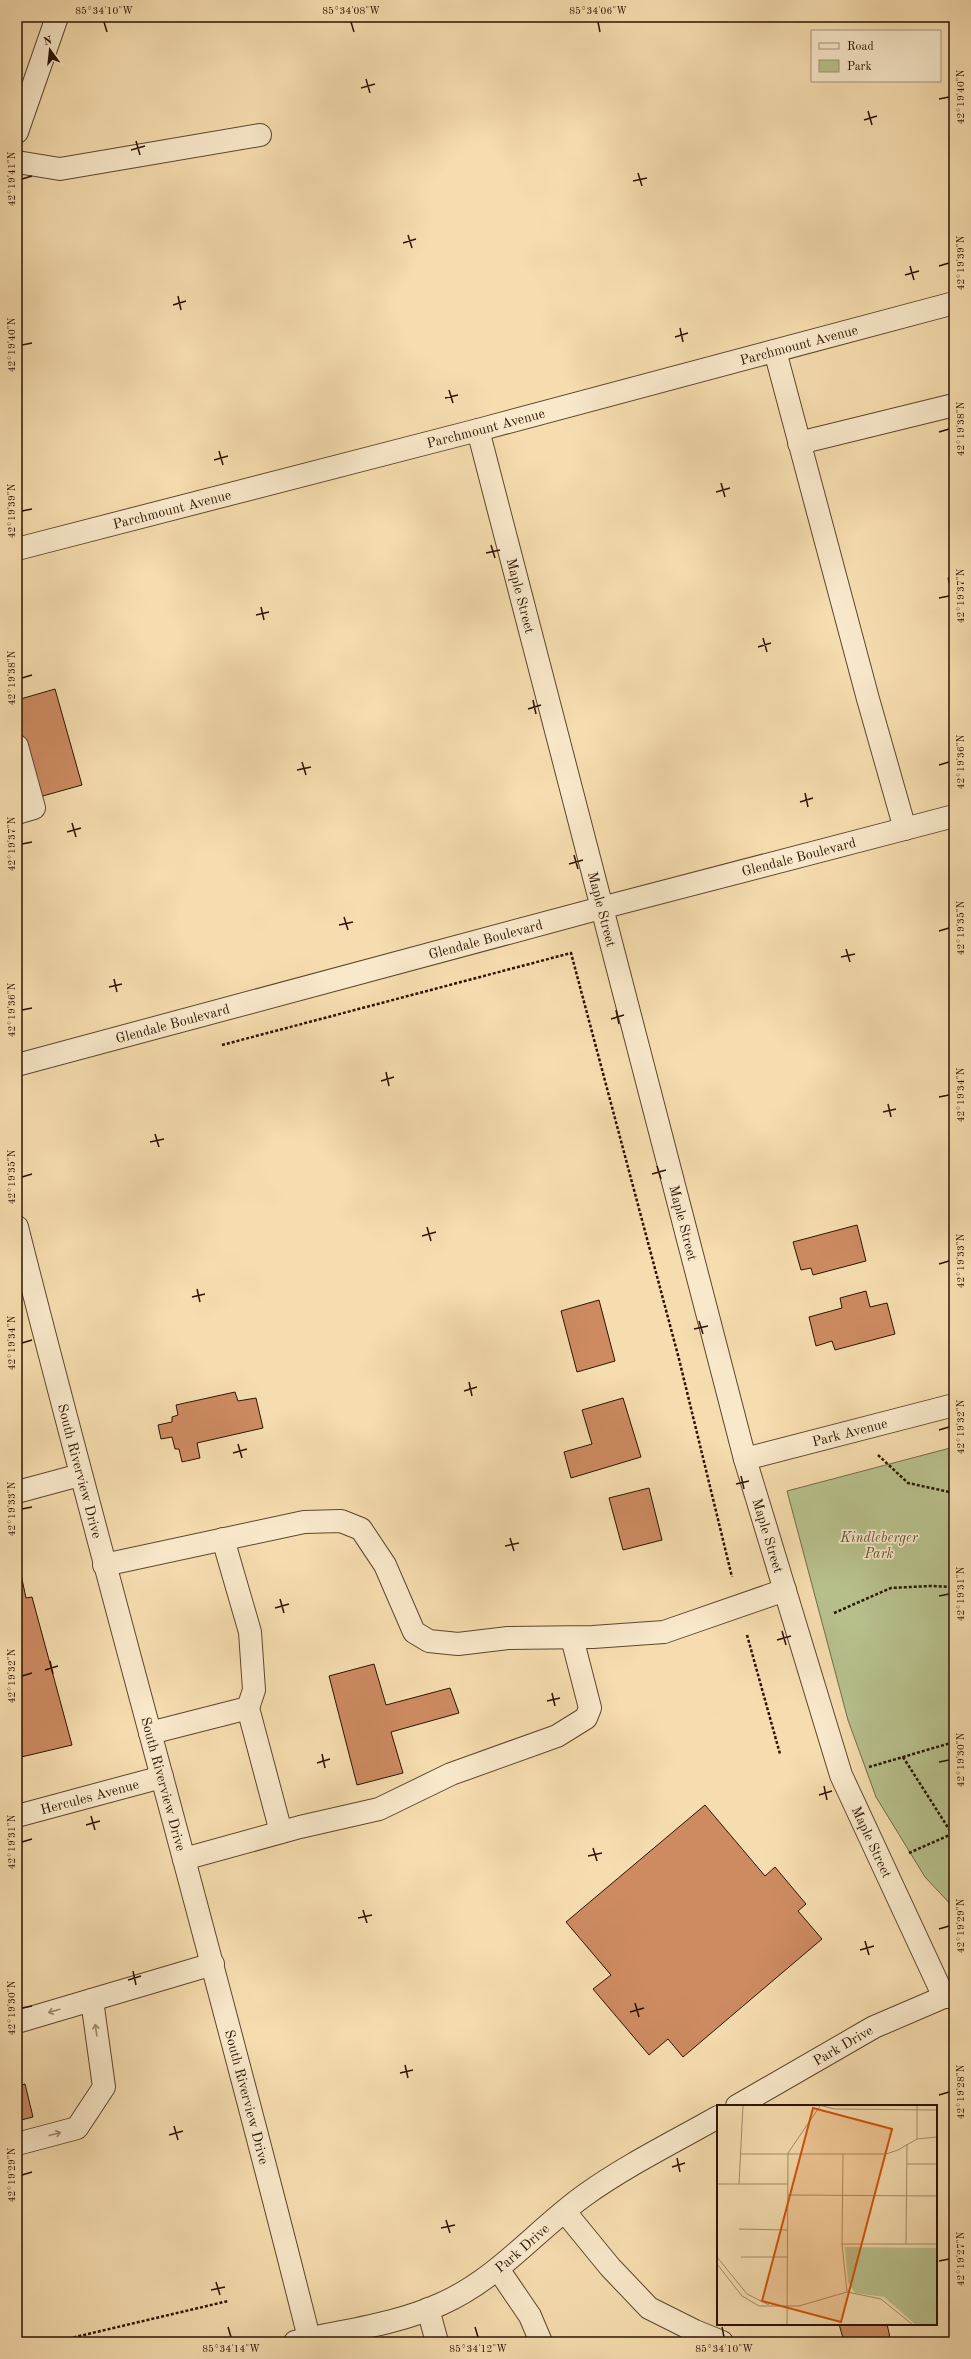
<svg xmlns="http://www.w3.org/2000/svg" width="971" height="2359" viewBox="0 0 971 2359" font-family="'Old Standard TT',serif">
	<rect width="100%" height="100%" fill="#f6ddaf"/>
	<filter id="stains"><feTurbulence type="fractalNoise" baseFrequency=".005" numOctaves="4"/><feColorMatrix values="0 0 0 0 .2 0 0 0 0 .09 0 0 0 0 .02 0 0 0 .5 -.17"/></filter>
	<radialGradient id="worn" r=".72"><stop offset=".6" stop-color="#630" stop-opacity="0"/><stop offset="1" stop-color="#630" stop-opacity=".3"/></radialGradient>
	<path fill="#b8c28d" stroke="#726a48" d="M954 1447V1908L925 1877 876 1797 848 1720 787 1491Z"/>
	<g fill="#ce8b62" stroke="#2b1302">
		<path d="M954 576V605L948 578Z"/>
		<path d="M55 689 82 785 32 799 17 746V700Z"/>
		<path d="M857 1225 866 1261 813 1275 811 1268 801 1270 793 1242Z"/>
		<path d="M866 1291 870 1307 887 1303 895 1334 835 1350 832 1341 816 1346 809 1317 842 1308 840 1298Z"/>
		<path d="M599 1300 615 1361 577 1372 561 1311Z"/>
		<path d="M235 1392 238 1401 256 1398 263 1428 197 1443 200 1458 182 1462 179 1449H175L172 1437 161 1439 158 1425 172 1422V1417L178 1415 176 1405Z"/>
		<path d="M623 1398 641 1457 571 1478 564 1452 592 1444 582 1410Z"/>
		<path d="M649 1488 662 1540 623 1550 609 1498Z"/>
		<path d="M17 1565H19L26 1598 32 1597 72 1745 17 1758Z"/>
		<path d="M374 1664 386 1705 450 1688 459 1713 391 1732 403 1773 357 1785 329 1676Z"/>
		<path d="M705 1805 765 1876 775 1867 806 1904 798 1911 822 1939 683 2057 668 2039 649 2055 593 1989 611 1975 566 1922Z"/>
		<path d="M25 2084 33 2117 17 2121V2086Z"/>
		<path d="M839 2324H887L891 2342H847L846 2337 843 2338Z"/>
	</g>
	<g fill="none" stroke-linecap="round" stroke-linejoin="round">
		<defs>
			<g id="minor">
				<path d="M17 132 57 17"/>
				<path d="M17 162 60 169 260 135"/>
				<path d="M775 351 868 699 905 829"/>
				<path id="s1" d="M478 430 745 1459 841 1775 944 1997"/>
				<path d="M799 443 954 405"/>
				<path id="s2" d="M17 549 478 430 954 303"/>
				<path d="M17 746 34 808 17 813"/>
				<path id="s3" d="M17 1065 601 908 954 816"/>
				<path id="s4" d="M17 1227C111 1599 217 1969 310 2342"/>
				<path id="s5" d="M745 1459 954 1405"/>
				<path d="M17 1492 80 1475"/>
				<path d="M104 1565 304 1522 341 1521 361 1529 385 1565 414 1632 429 1641 458 1644 508 1638 593 1637 664 1632 785 1590"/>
				<path d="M248 1708 281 1832"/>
				<path d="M150 1733 248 1708 254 1690 250 1632 223 1539"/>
				<path id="s6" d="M17 1816 162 1777"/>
				<path d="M184 1859 300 1827 379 1809 451 1774 557 1736 586 1718 590 1708 572 1638"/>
				<path d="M17 2022 213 1964"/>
				<path id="s7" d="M737 2106 874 2027 944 1997H954"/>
				<path d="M17 2144 77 2128 104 2087 92 2000"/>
				<path d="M565 2212 610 2267 649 2308 695 2331 722 2342"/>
				<path d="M498 2269 530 2316 541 2342"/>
				<path d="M428 2309 437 2342"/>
				<path id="s8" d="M295 2342C344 2330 395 2325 441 2304 498 2279 536 2230 585 2195 627 2165 674 2142 718 2117"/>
			</g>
		</defs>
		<use href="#minor" stroke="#5e462d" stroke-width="24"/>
		<g stroke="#2b1302" stroke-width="2.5" stroke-dasharray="3 2" stroke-linecap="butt">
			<path d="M222 1045 571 953 679 1359 732 1577"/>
			<path d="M878 1455 908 1483 954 1493"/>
			<path d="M834 1613 891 1588 931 1586 954 1587"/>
			<path d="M747 1635 780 1754"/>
			<path d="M903 1757 954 1837"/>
			<path d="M869 1767 954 1742"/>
			<path d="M909 1853 954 1833"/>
			<path d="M54 2342 228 2301"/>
		</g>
		<use href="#minor" stroke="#f9e9cb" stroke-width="22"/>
	</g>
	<defs><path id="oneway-shaft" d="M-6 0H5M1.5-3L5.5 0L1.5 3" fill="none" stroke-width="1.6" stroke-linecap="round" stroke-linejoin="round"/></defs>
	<g stroke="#9c8971">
		<use href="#oneway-shaft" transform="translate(54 2011) rotate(164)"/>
		<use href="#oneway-shaft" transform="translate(96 2030) rotate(-98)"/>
		<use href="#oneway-shaft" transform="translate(55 2134) rotate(-15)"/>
	</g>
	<path fill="none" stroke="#2b1302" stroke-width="1.5" d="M104 22 107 32M351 22 354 32M598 22 600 32M366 79 370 93M361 88 375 84M939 99 949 97M868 111 872 125M864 120 877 116M136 141 140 155M131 150 145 146M638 173 642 186M22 179 32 176M633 181 647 178M408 235 412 248M403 243 416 239M910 266 914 280M939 266 949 263M905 275 919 271M178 296 181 310M173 305 186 301M680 328 683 342M675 337 688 333M22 345 32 343M449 390 453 403M445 398 458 395M939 432 949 429M219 451 223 465M214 460 228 456M721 483 725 497M716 492 730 488M22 511 32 509M491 545 495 558M486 553 500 550M939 598 949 596M261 607 264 620M256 615 269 612M763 638 767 652M758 647 771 643M22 678 32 675M533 700 536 714M528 709 541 705M302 762 306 775M939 765 949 762M297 770 311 767M805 793 808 807M800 802 813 798M72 823 76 837M67 832 81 828M22 844 32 842M574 855 578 869M569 864 583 860M344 917 348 930M339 925 353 922M939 931 949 928M846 949 850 962M841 957 855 954M114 979 117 992M109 987 122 984M22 1010 32 1008M616 1010 619 1024M611 1019 624 1015M386 1072 389 1086M381 1081 394 1077M939 1097 949 1095M888 1104 891 1117M883 1112 896 1109M155 1134 159 1147M150 1142 164 1139M657 1166 661 1179M652 1174 666 1170M22 1177 32 1174M427 1227 431 1241M422 1236 436 1232M939 1264 949 1261M197 1289 200 1302M192 1297 205 1294M699 1321 703 1334M694 1329 708 1326M22 1343 32 1340M469 1382 472 1396M464 1391 477 1387M939 1430 949 1427M238 1444 242 1458M233 1453 247 1449M741 1476 744 1489M736 1484 749 1481M22 1509 32 1507M510 1538 514 1551M505 1546 519 1543M939 1596 949 1594M280 1599 284 1613M275 1608 289 1604M782 1631 786 1645M777 1640 791 1636M50 1661 53 1674M45 1670 58 1666M22 1676 32 1673M552 1693 555 1706M547 1701 560 1698M322 1754 325 1768M939 1762 949 1760M317 1763 330 1759M824 1786 827 1800M819 1795 832 1791M91 1816 95 1830M86 1825 100 1821M22 1842 32 1839M593 1848 597 1861M588 1856 602 1853M363 1910 367 1923M358 1918 372 1915M939 1929 949 1926M865 1941 869 1955M860 1950 874 1946M133 1971 136 1985M128 1980 141 1976M635 2003 639 2017M22 2008 32 2006M630 2012 644 2008M405 2065 408 2078M400 2073 413 2070M939 2095 949 2092M174 2126 178 2140M169 2135 183 2131M677 2158 680 2172M672 2167 685 2163M22 2175 32 2172M446 2220 450 2233M441 2228 455 2225M939 2261 949 2259M216 2282 220 2295M211 2290 225 2287M228 2327 231 2337M475 2327 478 2337M722 2327 724 2337"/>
	<g text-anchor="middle" stroke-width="3.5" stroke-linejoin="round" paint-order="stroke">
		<g font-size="14" fill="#2b1302" stroke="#f9e9cb">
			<text dy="5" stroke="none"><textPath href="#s2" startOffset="808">Parchmount Avenue</textPath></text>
			<text dy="5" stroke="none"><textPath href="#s2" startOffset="484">Parchmount Avenue</textPath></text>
			<text dy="5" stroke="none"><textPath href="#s2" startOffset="160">Parchmount Avenue</textPath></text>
			<text dy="5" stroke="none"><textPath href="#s1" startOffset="171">Maple Street</textPath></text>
			<text dy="5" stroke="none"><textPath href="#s3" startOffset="809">Glendale Boulevard</textPath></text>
			<text dy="5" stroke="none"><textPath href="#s1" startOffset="495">Maple Street</textPath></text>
			<text dy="5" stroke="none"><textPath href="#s3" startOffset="485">Glendale Boulevard</textPath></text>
			<text dy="5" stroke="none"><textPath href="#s3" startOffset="161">Glendale Boulevard</textPath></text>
			<text dy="5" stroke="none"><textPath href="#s1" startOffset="819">Maple Street</textPath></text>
			<text dy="5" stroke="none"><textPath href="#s5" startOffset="108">Park Avenue</textPath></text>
			<text dy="5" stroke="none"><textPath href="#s4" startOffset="252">South Riverview Drive</textPath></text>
			<text dy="5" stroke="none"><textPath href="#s1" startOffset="1143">Maple Street</textPath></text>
			<text dy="5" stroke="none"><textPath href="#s4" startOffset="576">South Riverview Drive</textPath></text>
			<text dy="5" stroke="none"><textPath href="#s6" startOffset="75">Hercules Avenue</textPath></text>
			<text dy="5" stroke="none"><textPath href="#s1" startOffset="1467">Maple Street</textPath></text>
			<text dy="5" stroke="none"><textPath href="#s7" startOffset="122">Park Drive</textPath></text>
			<text dy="5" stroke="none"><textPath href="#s4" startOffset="900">South Riverview Drive</textPath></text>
			<text dy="5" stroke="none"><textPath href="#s8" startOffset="250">Park Drive</textPath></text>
		</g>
		<g font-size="14" font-style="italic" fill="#5c5033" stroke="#f9e9cb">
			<text x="879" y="1542">Kindleberger<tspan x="879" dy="16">Park</tspan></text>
		</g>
	</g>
	<g transform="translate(717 2105)">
		<rect width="220" height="220" fill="#f6ddaf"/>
		<path d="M128 142 220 143V220H199L167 192 138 188 131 177Z" fill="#b8c28d"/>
		<path fill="none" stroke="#a58c6a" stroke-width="1" d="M102 0 117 4 220 5M200 34V0M71 48 103 1M23 49H169L181 45 200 34 220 32M126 49 125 139 130 187M190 59H220M0 79H71M22 79 26 0M71 90 220 91M22 124 70 125M125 139H220M189 139 190 39M0 152 30 189 52 200M24 152H71M0 159 25 191 42 201H82L130 187 164 194 196 220M70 220 71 48"/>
		<path fill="#d5520b" fill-opacity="0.15" stroke="#d5520b" stroke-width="2" d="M96 3 175 24 124 217 45 196Z"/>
		<rect width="220" height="220" fill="none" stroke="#2b1302" stroke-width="2"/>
	</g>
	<rect width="971" height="2359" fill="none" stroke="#f6ddaf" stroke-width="44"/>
	<rect x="811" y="30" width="130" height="52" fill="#f9e9cb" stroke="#a7937b"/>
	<rect x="819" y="43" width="20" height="6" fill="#f9e9cb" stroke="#a7937b"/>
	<text x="847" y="50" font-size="12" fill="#2b1302">Road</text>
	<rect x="819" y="60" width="20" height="12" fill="#b8c28d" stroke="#a7937b"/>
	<text x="847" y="70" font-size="12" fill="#2b1302">Park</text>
	<g transform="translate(50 50) rotate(345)" stroke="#f9e9cb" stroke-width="3" paint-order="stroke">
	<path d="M0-3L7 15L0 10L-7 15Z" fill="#2b1302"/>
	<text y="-6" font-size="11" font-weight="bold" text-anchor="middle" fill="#2b1302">N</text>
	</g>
	<rect x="22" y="22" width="927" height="2315" fill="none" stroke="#2b1302" stroke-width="1.5"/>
	<g font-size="10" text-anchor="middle" fill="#2b1302">
		<text x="104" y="14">85°34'10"W</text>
		<text x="351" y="14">85°34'08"W</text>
		<text x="598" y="14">85°34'06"W</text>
		<text transform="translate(960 97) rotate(-90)" y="4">42°19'40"N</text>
		<text transform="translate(11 179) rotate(-90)" y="4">42°19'41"N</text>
		<text transform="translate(960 263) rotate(-90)" y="4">42°19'39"N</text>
		<text transform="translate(11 345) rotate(-90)" y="4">42°19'40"N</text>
		<text transform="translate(960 429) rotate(-90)" y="4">42°19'38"N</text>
		<text transform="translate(11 511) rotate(-90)" y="4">42°19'39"N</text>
		<text transform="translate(960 596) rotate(-90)" y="4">42°19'37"N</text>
		<text transform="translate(11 678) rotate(-90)" y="4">42°19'38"N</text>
		<text transform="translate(960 762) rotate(-90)" y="4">42°19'36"N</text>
		<text transform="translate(11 844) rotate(-90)" y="4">42°19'37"N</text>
		<text transform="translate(960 928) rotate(-90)" y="4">42°19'35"N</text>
		<text transform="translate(11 1010) rotate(-90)" y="4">42°19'36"N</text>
		<text transform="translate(960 1095) rotate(-90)" y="4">42°19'34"N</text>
		<text transform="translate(11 1177) rotate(-90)" y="4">42°19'35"N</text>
		<text transform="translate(960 1261) rotate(-90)" y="4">42°19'33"N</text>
		<text transform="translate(11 1343) rotate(-90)" y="4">42°19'34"N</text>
		<text transform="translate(960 1427) rotate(-90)" y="4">42°19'32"N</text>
		<text transform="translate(11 1509) rotate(-90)" y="4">42°19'33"N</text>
		<text transform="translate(960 1594) rotate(-90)" y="4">42°19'31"N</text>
		<text transform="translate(11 1676) rotate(-90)" y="4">42°19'32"N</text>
		<text transform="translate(960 1760) rotate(-90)" y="4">42°19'30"N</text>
		<text transform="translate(11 1842) rotate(-90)" y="4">42°19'31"N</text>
		<text transform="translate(960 1926) rotate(-90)" y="4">42°19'29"N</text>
		<text transform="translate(11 2008) rotate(-90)" y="4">42°19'30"N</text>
		<text transform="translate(960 2092) rotate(-90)" y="4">42°19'28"N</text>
		<text transform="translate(11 2175) rotate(-90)" y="4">42°19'29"N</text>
		<text transform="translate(960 2259) rotate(-90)" y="4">42°19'27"N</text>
		<text x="231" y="2352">85°34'14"W</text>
		<text x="478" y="2352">85°34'12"W</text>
		<text x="724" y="2352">85°34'10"W</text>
	</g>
	<rect width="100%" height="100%" filter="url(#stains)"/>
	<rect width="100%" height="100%" fill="url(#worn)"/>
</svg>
